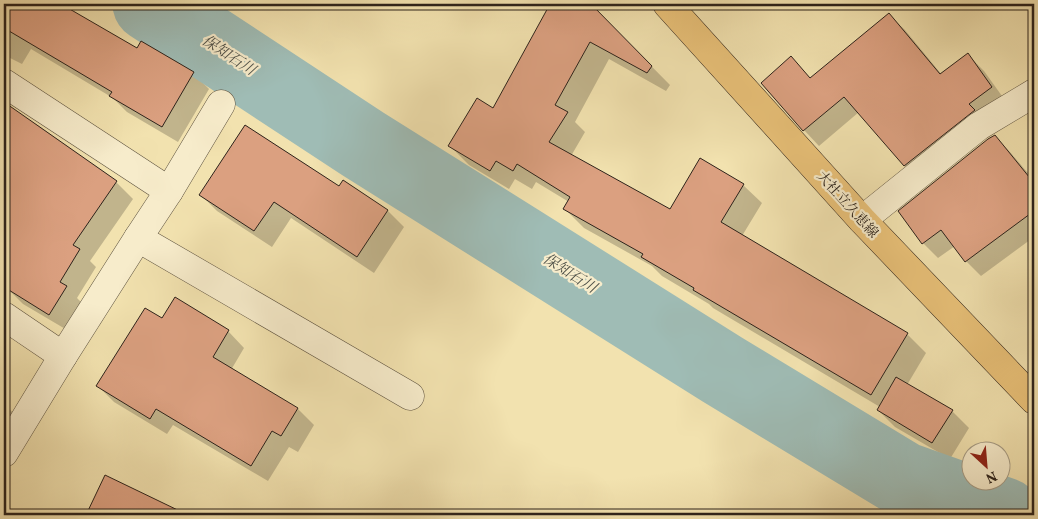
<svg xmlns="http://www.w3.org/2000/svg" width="1038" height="519" viewBox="0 0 1038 519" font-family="Vollkorn,'Noto Serif JP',serif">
	<rect width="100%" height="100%" fill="#f2e2af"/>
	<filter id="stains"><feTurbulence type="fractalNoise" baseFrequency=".004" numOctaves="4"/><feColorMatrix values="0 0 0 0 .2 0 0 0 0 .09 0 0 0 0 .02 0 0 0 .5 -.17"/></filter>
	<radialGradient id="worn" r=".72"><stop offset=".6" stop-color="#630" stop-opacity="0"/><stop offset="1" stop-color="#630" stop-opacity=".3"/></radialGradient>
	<g fill="#0003">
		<path d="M4 4H59L138 50 193 73 209 89 178 142 127 112 113 98 31 49 22 64 4 55Z"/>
		<path d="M242 4H252L250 8Z"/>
		<path d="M552 4H590L670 85 666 91 609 59 575 122 585 132 571 156 670 211 743 185 762 203 742 236 907 334 926 353 907 385 952 411 969 428 950 459 895 427 878 410 880 407 713 308 709 304 662 276 652 266 584 228 565 209 569 202 536 182 532 189 515 179 509 189 469 165 450 146 494 110Z"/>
		<path d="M889 15 905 30 942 75 968 55 984 71 1007 103 920 181 905 166 859 112 819 146 804 130 791 58 811 79Z"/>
		<path d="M4 104 39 126 116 182 133 199 90 261 96 267 77 298 83 304 67 330 23 304 6 287 9 282 4 278Z"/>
		<path d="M994 136 1010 152 1027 172 1034 169V237L981 276 966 261 955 246 938 258 923 243Z"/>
		<path d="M343 182 388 211 404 227 374 273 291 218 272 247 217 211 201 195 339 188Z"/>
		<path d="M162 320 228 331 244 348 231 370 298 409 314 425 298 452 289 447 268 481 173 425 167 434 114 402 98 386Z"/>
		<path d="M4 404 24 423 4 457Z"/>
		<path d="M105 477 152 500 168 515H87Z"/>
	</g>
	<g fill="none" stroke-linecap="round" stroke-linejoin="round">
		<path stroke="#9fbcb5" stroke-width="75" d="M150 4 363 144 723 370 903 479 1004 515"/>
	</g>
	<g fill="#dba080" stroke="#2d231b">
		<path d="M4 4H61L137 48 141 41 194 72 162 127 109 96 112 92 4 28Z"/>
		<path d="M550 4H591L652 66 647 73 590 42 555 105 568 112 549 142 670 209 700 158 744 184 721 222 908 333 871 395 693 290 694 288 641 257 643 254 563 209 570 197 517 164 513 171 496 161 490 171 448 146 477 98 493 108Z"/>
		<path d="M889 13 940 74 968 53 992 87 969 104 975 110 904 166 844 97 803 131 761 83 791 56 810 78Z"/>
		<path d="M4 102 117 181 73 245 80 249 60 282 67 286 49 315 4 287Z"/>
		<path d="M245 125 339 186 343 180 388 210 357 257 274 202 254 231 199 195Z"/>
		<path d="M995 135 1034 183V211L965 262 941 230 922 244 898 211 988 139Z"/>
		<path d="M175 297 229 330 213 357 298 408 281 436 272 431 251 466 156 409 150 419 96 386 145 308 162 318Z"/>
		<path d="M896 377 953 410 932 443 877 410Z"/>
		<path d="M105 475 188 515H86Z"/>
	</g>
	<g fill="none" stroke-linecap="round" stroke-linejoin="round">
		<defs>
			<g id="minor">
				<path d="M4 83 169 191"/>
				<path d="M862 220 979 126 1034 93"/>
				<path d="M138 238 410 396"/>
				<path d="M4 316 63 356 138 238 169 191 221 104"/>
				<path d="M4 453 63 356"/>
			</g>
			<path id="major" d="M667 4 862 220 1034 400"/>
		</defs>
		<use href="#minor" stroke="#5e5340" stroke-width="29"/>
		<use href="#major" stroke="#2d231b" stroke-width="29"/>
		<use href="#minor" stroke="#f7eccb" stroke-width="28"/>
		<use href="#major" stroke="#e9c178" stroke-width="28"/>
	</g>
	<g text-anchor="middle" stroke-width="4.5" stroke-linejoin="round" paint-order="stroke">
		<g font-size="14" fill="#2d231b" stroke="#f7eccb">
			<text transform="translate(848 204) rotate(48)" y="5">大社立久恵線</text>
		</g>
		<g font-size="15" font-style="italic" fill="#4f5149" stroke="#f7eccb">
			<text transform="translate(229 55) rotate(33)" y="5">保知石川</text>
			<text transform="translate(570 273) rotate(32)" y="5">保知石川</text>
		</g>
	</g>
	<rect width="1038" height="519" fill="none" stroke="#f2e2af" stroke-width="20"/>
	<rect x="5" y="5" width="1028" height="509" fill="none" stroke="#2d231b" stroke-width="2.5"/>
	<rect x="10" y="10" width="1018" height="499" fill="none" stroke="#2d231b"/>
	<g transform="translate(986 466) rotate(154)"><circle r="24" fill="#f7eccb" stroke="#a69c85"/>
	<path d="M0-4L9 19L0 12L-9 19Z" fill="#8f2418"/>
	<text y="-8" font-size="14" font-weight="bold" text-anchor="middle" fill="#2d231b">N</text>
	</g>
	<rect width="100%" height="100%" filter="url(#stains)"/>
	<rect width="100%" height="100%" fill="url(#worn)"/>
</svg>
